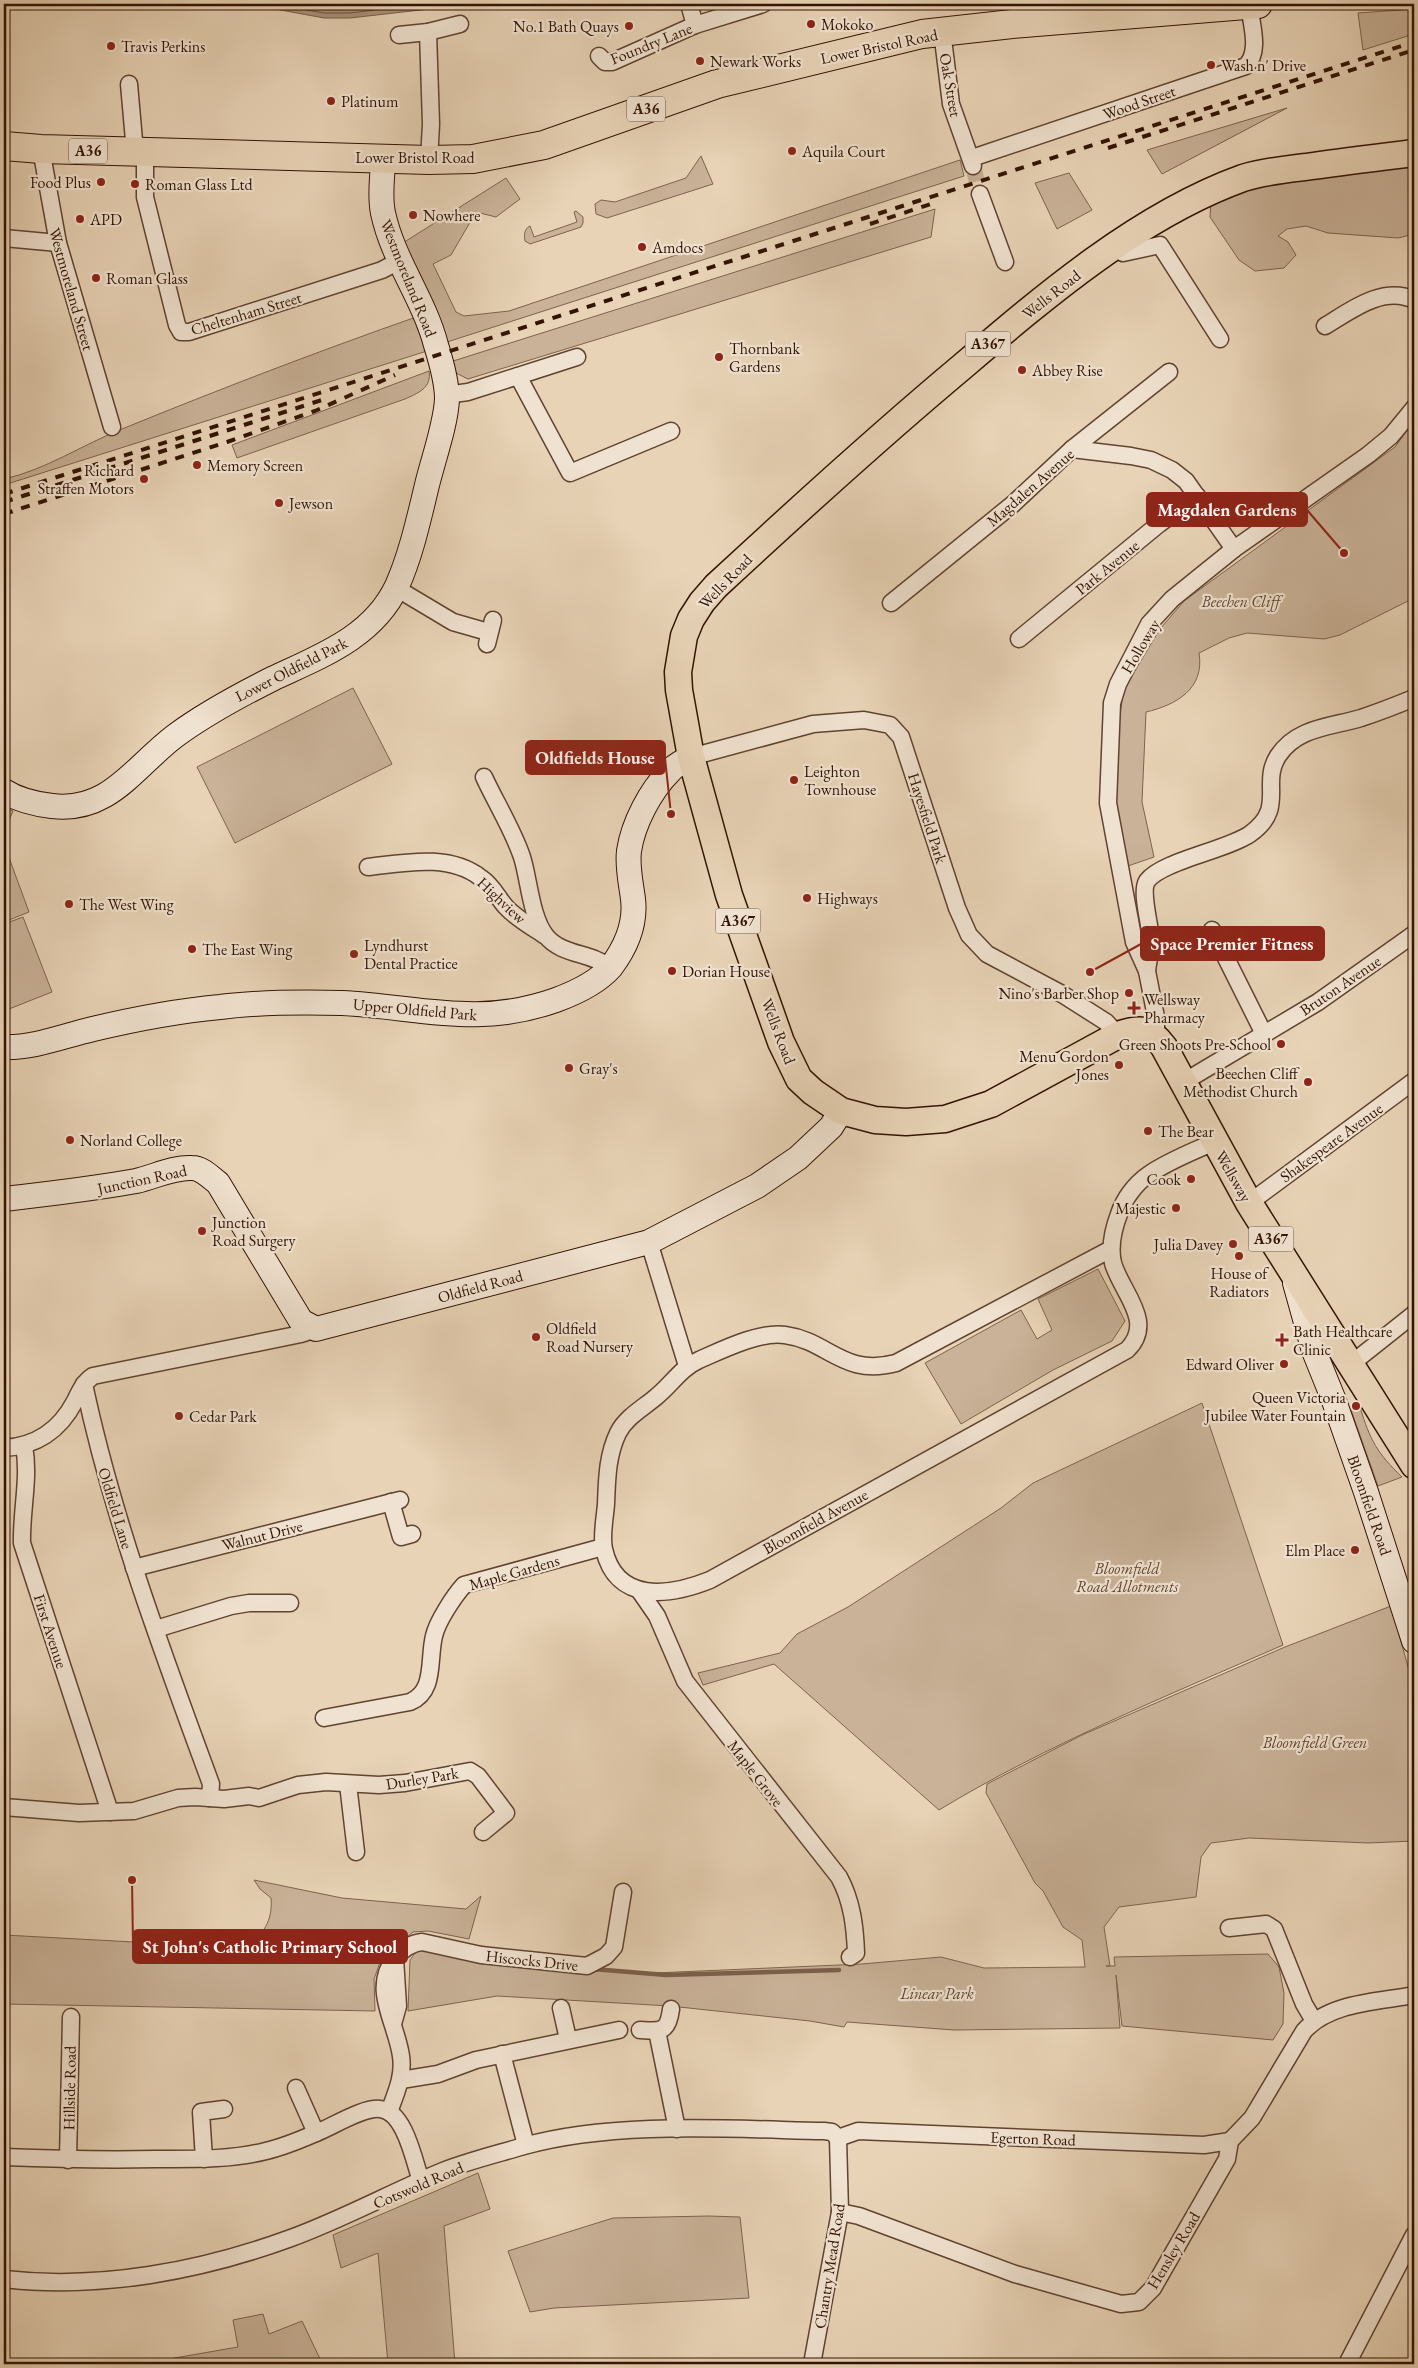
<svg xmlns="http://www.w3.org/2000/svg" width="1418" height="2368" viewBox="0 0 1418 2368" font-family="'EB Garamond',serif">
	<rect width="100%" height="100%" fill="#e8d3b6"/>
	<filter id="stains"><feTurbulence type="fractalNoise" baseFrequency=".004" numOctaves="4"/><feColorMatrix values="0 0 0 0 .2 0 0 0 0 .09 0 0 0 0 .02 0 0 0 .5 -.17"/></filter>
	<radialGradient id="worn" r=".72"><stop offset=".6" stop-color="#630" stop-opacity="0"/><stop offset="1" stop-color="#630" stop-opacity=".3"/></radialGradient>
	<g fill="#c9b298" stroke="#7e624e">
		<path d="M1414 9V34L1363 50 1358 13Z"/>
		<path d="M1287 108 1162 174 1147 150Z"/>
		<path d="M701 156 713 184 607 218 596 214 595 204 601 200 615 202 686 178Z"/>
		<path d="M960 160 964 176 447 342 398 246 506 178 520 199 496 217 476 212 451 255 433 264 456 312 464 316 509 311Z"/>
		<path d="M1414 163V234L1398 238 1328 233 1306 226 1287 229 1278 236 1288 242 1296 255 1284 268 1255 271 1239 260 1210 217 1211 201 1280 180Z"/>
		<path d="M1069 173 1092 210 1057 229 1035 183Z"/>
		<path d="M935 209 931 237 468 379 456 373 450 362Z"/>
		<path d="M576 211 583 217V223L581 227 530 244 525 241C524 235 524 229 530 226L534 237 577 222 574 212Z"/>
		<path d="M419 316 427 351 4 485V479C45 470 82 445 122 429 220 389 319 351 419 316Z"/>
		<path d="M429 371C432 388 418 393 405 399L237 458 232 445Z"/>
		<path d="M1414 421V598L1340 635 1324 639 1247 633 1229 638 1199 653C1205 689 1176 705 1146 712L1142 802 1154 857 1125 867 1111 805 1117 733 1124 689 1160 629 1184 601 1395 447Z"/>
		<path d="M353 688 392 764 235 843 197 767Z"/>
		<path d="M4 807 13 811 4 832Z"/>
		<path d="M4 844 29 912 4 922Z"/>
		<path d="M23 917 52 992 4 1011V924Z"/>
		<path d="M1098 1269 1125 1321 1112 1341 1053 1370 961 1424 925 1363 1021 1310 1037 1339 1052 1330 1038 1299Z"/>
		<path d="M1202 1403 1283 1645C1167 1696 1048 1744 939 1810L774 1664 703 1685 698 1673 780 1653 797 1634 848 1607 1001 1508 1033 1483Z"/>
		<path d="M1355 1403 1358 1404 1360 1407C1370 1440 1377 1453 1402 1477L1378 1486 1350 1407Z"/>
		<path d="M1391 1606 1414 1688V1841L1368 1843 1249 1838 1211 1843 1201 1857 1196 1897 1119 1907 1104 1927 1110 1966H1106H1115L1114 1957 1268 1954 1279 1967 1284 1993 1283 2024 1273 2040 1122 2026 1116 1975 1120 2028 954 2030 847 2022 844 2027 810 2021 670 2006 497 1996 408 2011 410 1960 421 1945 530 1968 654 1973 862 1964 941 1957 984 1968 1085 1967 1082 1940 1063 1927 1043 1891 1035 1883 986 1793 987 1784 1082 1735 1285 1647Z"/>
		<path d="M254 1880 342 1898 466 1909 481 1896 469 1939 428 1931 413 1932 385 1956 382 1957 374 1979 375 2011 4 2004V1935L245 1948C263 1935 273 1921 271 1898L260 1889Z"/>
		<path d="M478 2173 490 2209 444 2226 455 2364H388L378 2253 341 2268 333 2235Z"/>
		<path d="M709 2216 740 2217 749 2298 554 2308 530 2312 508 2251 613 2218Z"/>
		<path d="M263 2314 269 2334 302 2321 322 2363 319 2364H20L18 2362 108 2364 163 2360 238 2347 233 2320Z"/>
	</g>
	<path fill="#aa9279" stroke="#7a5f4a" d="M248 4H461L447 7 350 18H324Z"/>
	<g fill="none" stroke-linecap="round" stroke-linejoin="round">
		<g stroke="#6e523e" stroke-width="1">
			<path d="M272 4 324 13H350L425 4"/>
			<path d="M307 4 325 7 370 4"/>
		</g>
		<path stroke="#7a5f4a" stroke-width="4.5" d="M593 1969 666 1975 839 1970"/>
		<path stroke="#c4ad92" stroke-width="16" stroke-dasharray="16 8" stroke-linecap="butt" d="M973 166 980 194"/>
		<defs>
			<g id="street">
				<path d="M689 4 695 25"/>
				<path d="M942 31 951 104 973 166"/>
				<path d="M428 32 431 124 429 160"/>
				<path d="M399 35 428 32 460 24"/>
				<path d="M599 56 605 62H612L695 25 763 4"/>
				<path d="M129 84 135 152"/>
				<path d="M41 149 58 243 112 427"/>
				<path d="M145 152V197L177 325 181 332H189L382 270 399 261"/>
				<path d="M972 158 1246 66C1261 51 1251 24 1249 4"/>
				<path d="M980 194 1005 262"/>
				<path d="M4 238 58 243"/>
				<path d="M1117 246 1123 253 1160 245 1220 339"/>
				<path d="M1325 326C1350 311 1383 285 1414 300"/>
				<path d="M518 376 570 473 671 431"/>
				<path d="M446 395 468 392 577 357"/>
				<path d="M1072 449 1131 456 1151 460 1172 470 1186 481 1234 549"/>
				<path d="M396 588 453 622 488 632"/>
				<path d="M891 603 1013 504 1072 449 1169 372"/>
				<path d="M1019 639 1159 524 1197 496"/>
				<path d="M487 644 493 620"/>
				<path d="M691 757 813 724 864 720 890 725 901 737 957 908 969 935 987 954 1062 994 1106 1022 1118 1035"/>
				<path d="M484 777C496 803 513 830 522 857 529 879 531 918 546 936 562 956 592 952 610 968"/>
				<path d="M368 867C404 863 449 853 481 878 493 886 497 897 506 907 516 918 532 927 544 935"/>
				<path d="M1212 930 1264 1034"/>
				<path d="M1147 971C1148 961 1151 951 1151 941 1151 927 1140 892 1147 881 1162 861 1227 850 1250 834 1287 808 1260 784 1278 756 1297 727 1331 727 1361 718 1379 712 1397 705 1414 698"/>
				<path d="M1156 1036V1017L1147 971 1134 942 1108 803 1112 703 1118 684 1149 624 1172 599 1234 549 1368 455 1391 436 1414 408"/>
				<path d="M1182 1083 1318 1002 1414 934"/>
				<path d="M1249 1203 1414 1081"/>
				<path d="M649 1242 687 1366"/>
				<path d="M1111 1249 896 1363C843 1377 829 1341 785 1335 760 1331 722 1350 699 1360 681 1368 671 1385 656 1397 643 1408 626 1417 618 1433 607 1456 607 1480 606 1504 605 1518 601 1536 604 1549 616 1604 670 1596 710 1580L1127 1350C1156 1322 1121 1292 1113 1263 1109 1246 1113 1230 1119 1214 1124 1199 1135 1184 1148 1175 1168 1161 1192 1152 1214 1142"/>
				<path d="M1351 1364 1414 1314"/>
				<path d="M84 1384C113 1521 163 1653 211 1784L210 1798"/>
				<path d="M24 1446C30 1478 21 1511 22 1543L110 1812"/>
				<path d="M4 1448C37 1446 60 1430 75 1401 80 1391 84 1382 93 1376L301 1334 316 1329"/>
				<path d="M391 1502 401 1537 412 1534"/>
				<path d="M134 1568 400 1500"/>
				<path d="M639 1590 657 1616 685 1681 839 1877C852 1901 855 1926 856 1953L850 1957"/>
				<path d="M156 1629 231 1606 249 1603H290"/>
				<path d="M324 1718 410 1702C436 1691 428 1660 434 1636 437 1622 454 1596 464 1585L603 1547"/>
				<path d="M348 1784 356 1852"/>
				<path d="M4 1807 79 1813 134 1811 178 1798 195 1797 224 1799 249 1796 259 1798 298 1785 326 1782 379 1785 405 1783 470 1771 478 1776 506 1813 483 1832"/>
				<path d="M1229 1928 1266 1924 1274 1929 1304 2004 1314 2021"/>
				<path d="M561 2008 568 2039"/>
				<path d="M393 2024 398 2006 395 1958"/>
				<path d="M640 2030C661 2031 668 2033 671 2009"/>
				<path d="M657 2031 677 2129"/>
				<path d="M502 2054 526 2145"/>
				<path d="M401 2080 438 2074 476 2060 619 2030"/>
				<path d="M296 2088 316 2133"/>
				<path d="M389 2112C396 2093 404 2076 401 2056 396 2021 370 1988 396 1957 403 1949 412 1943 422 1942L481 1955 587 1966 606 1956 614 1947 623 1892"/>
				<path d="M838 2138 858 2131 1204 2145 1230 2141"/>
				<path d="M4 2157C55 2159 105 2160 156 2159 192 2159 231 2160 266 2151 283 2147 300 2140 316 2133 332 2127 363 2107 380 2109 405 2111 414 2161 421 2181"/>
				<path d="M204 2159 201 2112 224 2109"/>
				<path d="M68 2160 71 2017"/>
				<path d="M840 2212 859 2216 1015 2274 1121 2304 1139 2302 1153 2288 1227 2159 1230 2141 1252 2118 1304 2031C1330 2002 1378 2002 1414 1995"/>
				<path d="M4 2279C100 2290 201 2271 291 2238 343 2219 392 2192 443 2171 468 2161 497 2154 524 2146 613 2121 730 2129 824 2131L832 2132 838 2138"/>
				<path d="M812 2364 840 2212 838 2138"/>
				<path d="M1347 2364 1414 2235"/>
			</g>
			<g id="secondary">
				<path d="M4 791C18 800 35 804 52 806 109 813 134 767 175 736 206 713 240 695 274 678 321 656 373 637 397 586 411 555 419 518 427 485 433 460 446 424 447 399 447 382 441 361 436 345 424 299 393 260 383 213 379 194 383 176 383 158"/>
				<path d="M4 1047C34 1048 63 1036 93 1029 135 1019 177 1011 220 1007 260 1002 302 1002 342 1003 420 1007 477 1028 556 1000 575 993 597 983 611 967 626 947 636 924 633 899 631 883 627 867 629 851 633 824 650 791 670 771 675 765 684 761 691 757"/>
				<path d="M4 1199C48 1194 92 1189 136 1181 154 1177 173 1167 192 1168 202 1168 210 1177 218 1183L301 1321 316 1329 649 1242 757 1186 798 1158 831 1127 841 1111"/>
				<path d="M1295 1283 1314 1351 1333 1398 1366 1492 1414 1641"/>
			</g>
			<path id="primary" d="M1414 153C1381 157 1347 161 1313 166 1290 169 1265 171 1243 178 1140 215 1045 296 963 366 878 437 797 511 716 586L702 602 691 619 684 636 678 672 679 690 691 757 729 895 781 1042 799 1079 813 1092 841 1111 875 1120 906 1122 945 1119 991 1104 1118 1035C1140 1027 1150 1028 1164 1047L1249 1203 1414 1465"/>
			<path id="highway" d="M4 146 41 149 429 160 473 159 544 145 717 84 922 34 1012 24 1258 4"/>
		</defs>
		<use href="#street" stroke="#604330" stroke-width="19"/>
		<use href="#secondary" stroke="#321303" stroke-width="26"/>
		<use href="#primary" stroke="#321303" stroke-width="29"/>
		<use href="#highway" stroke="#321303" stroke-width="30"/>
		<use href="#street" stroke="#f0e2d0" stroke-width="16"/>
		<use href="#secondary" stroke="#f0e2d0" stroke-width="24"/>
		<use href="#primary" stroke="#e8d3b6" stroke-width="26"/>
		<use href="#highway" stroke="#e8d3b6" stroke-width="28"/>
		<g stroke="#321303" stroke-width="4" stroke-dasharray="9 9" stroke-linecap="butt">
			<path d="M1108 148 1414 50"/>
			<path d="M870 224 934 203"/>
			<path d="M4 494 1414 42"/>
			<path d="M4 502 325 399"/>
			<path d="M4 514 227 442 315 411 395 375"/>
		</g>
	</g>
	<g fill="#8f2418" stroke="#f0e2d0" stroke-width="2">
		<circle cx="811" cy="24" r="5"/>
		<circle cx="629" cy="26" r="5"/>
		<circle cx="111" cy="46" r="5"/>
		<circle cx="700" cy="61" r="5"/>
		<circle cx="1211" cy="65" r="5"/>
		<circle cx="331" cy="101" r="5"/>
		<circle cx="792" cy="151" r="5"/>
		<circle cx="101" cy="182" r="5"/>
		<circle cx="135" cy="184" r="5"/>
		<circle cx="413" cy="215" r="5"/>
		<circle cx="80" cy="219" r="5"/>
		<circle cx="642" cy="247" r="5"/>
		<circle cx="96" cy="278" r="5"/>
		<circle cx="719" cy="357" r="5"/>
		<circle cx="1022" cy="370" r="5"/>
		<circle cx="197" cy="465" r="5"/>
		<circle cx="144" cy="479" r="5"/>
		<circle cx="279" cy="503" r="5"/>
		<circle cx="794" cy="780" r="5"/>
		<circle cx="807" cy="898" r="5"/>
		<circle cx="69" cy="904" r="5"/>
		<circle cx="192" cy="949" r="5"/>
		<circle cx="354" cy="954" r="5"/>
		<circle cx="672" cy="971" r="5"/>
		<circle cx="1129" cy="993" r="5"/>
		<path d="M1131.5 1000.5h5v5h5v5h-5v5h-5v-5h-5v-5h5z"/>
		<circle cx="1281" cy="1044" r="5"/>
		<circle cx="1119" cy="1065" r="5"/>
		<circle cx="569" cy="1068" r="5"/>
		<circle cx="1308" cy="1082" r="5"/>
		<circle cx="1148" cy="1131" r="5"/>
		<circle cx="70" cy="1140" r="5"/>
		<circle cx="1191" cy="1179" r="5"/>
		<circle cx="1176" cy="1208" r="5"/>
		<circle cx="202" cy="1231" r="5"/>
		<circle cx="1233" cy="1244" r="5"/>
		<circle cx="1239" cy="1256" r="5"/>
		<circle cx="536" cy="1337" r="5"/>
		<path d="M1279.5 1332.5h5v5h5v5h-5v5h-5v-5h-5v-5h5z"/>
		<circle cx="1284" cy="1364" r="5"/>
		<circle cx="1356" cy="1406" r="5"/>
		<circle cx="179" cy="1416" r="5"/>
		<circle cx="1355" cy="1550" r="5"/>
	</g>
	<g text-anchor="middle" stroke-width="4.5" stroke-linejoin="round" paint-order="stroke">
		<g fill="#f0e2d0" stroke="#6b5140" stroke-width="1">
			<rect x="627" y="96.5" width="38" height="25" rx="4"/>
			<rect x="69" y="138.5" width="38" height="25" rx="4"/>
			<rect x="965.5" y="331.5" width="45" height="25" rx="4"/>
			<rect x="715.5" y="908.5" width="45" height="25" rx="4"/>
			<rect x="1248.5" y="1226.5" width="45" height="25" rx="4"/>
		</g>
		<g font-size="15" font-weight="bold" fill="#321303">
			<text x="646" y="114">A36</text>
			<text x="88" y="156">A36</text>
			<text x="988" y="349">A367</text>
			<text x="738" y="926">A367</text>
			<text x="1271" y="1244">A367</text>
		</g>
		<g font-size="16" fill="#321303" stroke="#f0e2d0" text-anchor="start">
			<text x="821" y="30">Mokoko</text>
			<text x="619" y="32" text-anchor="end">No.1 Bath Quays</text>
			<text x="121" y="52">Travis Perkins</text>
			<text x="710" y="67">Newark Works</text>
			<text x="1221" y="71">Wash n' Drive</text>
			<text x="341" y="107">Platinum</text>
			<text x="802" y="157">Aquila Court</text>
			<text x="91" y="188" text-anchor="end">Food Plus</text>
			<text x="145" y="190">Roman Glass Ltd</text>
			<text x="423" y="221">Nowhere</text>
			<text x="90" y="225">APD</text>
			<text x="652" y="253">Amdocs</text>
			<text x="106" y="284">Roman Glass</text>
			<text x="729" y="354">Thornbank<tspan x="729" dy="18">Gardens</tspan></text>
			<text x="1032" y="376">Abbey Rise</text>
			<text x="207" y="471">Memory Screen</text>
			<text x="134" y="476" text-anchor="end">Richard<tspan x="134" dy="18">Straffen Motors</tspan></text>
			<text x="289" y="509">Jewson</text>
			<text x="804" y="777">Leighton<tspan x="804" dy="18">Townhouse</tspan></text>
			<text x="817" y="904">Highways</text>
			<text x="79" y="910">The West Wing</text>
			<text x="364" y="951">Lyndhurst<tspan x="364" dy="18">Dental Practice</tspan></text>
			<text x="202" y="955">The East Wing</text>
			<text x="682" y="977">Dorian House</text>
			<text x="1119" y="999" text-anchor="end">Nino's Barber Shop</text>
			<text x="1144" y="1005">Wellsway<tspan x="1144" dy="18">Pharmacy</tspan></text>
			<text x="1271" y="1050" text-anchor="end">Green Shoots Pre-School</text>
			<text x="1109" y="1062" text-anchor="end">Menu Gordon<tspan x="1109" dy="18">Jones</tspan></text>
			<text x="579" y="1074">Gray's</text>
			<text x="1298" y="1079" text-anchor="end">Beechen Cliff<tspan x="1298" dy="18">Methodist Church</tspan></text>
			<text x="1158" y="1137">The Bear</text>
			<text x="80" y="1146">Norland College</text>
			<text x="1181" y="1185" text-anchor="end">Cook</text>
			<text x="1166" y="1214" text-anchor="end">Majestic</text>
			<text x="212" y="1228">Junction<tspan x="212" dy="18">Road Surgery</tspan></text>
			<text x="1223" y="1250" text-anchor="end">Julia Davey</text>
			<text x="1239" y="1279" text-anchor="middle">House of<tspan x="1239" dy="18">Radiators</tspan></text>
			<text x="546" y="1334">Oldfield<tspan x="546" dy="18">Road Nursery</tspan></text>
			<text x="1293" y="1337">Bath Healthcare<tspan x="1293" dy="18">Clinic</tspan></text>
			<text x="1274" y="1370" text-anchor="end">Edward Oliver</text>
			<text x="1346" y="1403" text-anchor="end">Queen Victoria<tspan x="1346" dy="18">Jubilee Water Fountain</tspan></text>
			<text x="189" y="1422">Cedar Park</text>
			<text x="1345" y="1556" text-anchor="end">Elm Place</text>
		</g>
		<g font-size="16" fill="#321303" stroke="#f0e2d0">
			<text transform="translate(651 43) rotate(-22)" y="6">Foundry Lane</text>
			<text transform="translate(879 46) rotate(-12)" y="6">Lower Bristol Road</text>
			<text transform="translate(951 85) rotate(80)" y="6">Oak Street</text>
			<text transform="translate(1139 102) rotate(-19)" y="6">Wood Street</text>
			<text x="415" y="163">Lower Bristol Road</text>
			<text transform="translate(409 278) rotate(68)" y="6">Westmoreland Road</text>
			<text transform="translate(72 289) rotate(74)" y="6">Westmoreland Street</text>
			<text transform="translate(1051 294) rotate(-38)" y="6">Wells Road</text>
			<text transform="translate(246 313) rotate(-17)" y="6">Cheltenham Street</text>
			<text transform="translate(1030 487) rotate(-41)" y="6">Magdalen Avenue</text>
			<text transform="translate(1107 567) rotate(-39)" y="6">Park Avenue</text>
			<text transform="translate(725 581) rotate(-46)" y="6">Wells Road</text>
			<text transform="translate(1140 646) rotate(-59)" y="6">Holloway</text>
			<text transform="translate(291 669) rotate(-27)" y="6">Lower Oldfield Park</text>
			<text transform="translate(928 818) rotate(72)" y="6">Hayesfield Park</text>
			<text transform="translate(502 900) rotate(43)" y="6">Highview</text>
			<text transform="translate(1340 985) rotate(-34)" y="6">Bruton Avenue</text>
			<text transform="translate(415 1009) rotate(5)" y="6">Upper Oldfield Park</text>
			<text transform="translate(779 1031) rotate(69)" y="6">Wells Road</text>
			<text transform="translate(1331 1142) rotate(-36)" y="6">Shakespeare Avenue</text>
			<text transform="translate(1234 1176) rotate(60)" y="6">Wellsway</text>
			<text transform="translate(142 1179) rotate(-12)" y="6">Junction Road</text>
			<text transform="translate(480 1286) rotate(-15)" y="6">Oldfield Road</text>
			<text transform="translate(1370 1505) rotate(71)" y="6">Bloomfield Road</text>
			<text transform="translate(116 1508) rotate(73)" y="6">Oldfield Lane</text>
			<text transform="translate(815 1521) rotate(-29)" y="6">Bloomfield Avenue</text>
			<text transform="translate(262 1535) rotate(-14)" y="6">Walnut Drive</text>
			<text transform="translate(514 1572) rotate(-16)" y="6">Maple Gardens</text>
			<text transform="translate(51 1631) rotate(72)" y="6">First Avenue</text>
			<text transform="translate(756 1773) rotate(52)" y="6">Maple Grove</text>
			<text transform="translate(422 1778) rotate(-9)" y="6">Durley Park</text>
			<text transform="translate(532 1960) rotate(6)" y="6">Hiscocks Drive</text>
			<text transform="translate(69 2088) rotate(-89)" y="6">Hillside Road</text>
			<text transform="translate(1033 2138) rotate(2)" y="6">Egerton Road</text>
			<text transform="translate(418 2185) rotate(-23)" y="6">Cotswold Road</text>
			<text transform="translate(1173 2250) rotate(-59)" y="6">Hensley Road</text>
			<text transform="translate(829 2266) rotate(-81)" y="6">Chantry Mead Road</text>
		</g>
		<g font-size="16" font-style="italic" fill="#5f4330" stroke="#f0e2d0">
			<text x="1241" y="607">Beechen Cliff</text>
			<text x="1127" y="1574">Bloomfield<tspan x="1127" dy="18">Road Allotments</tspan></text>
			<text x="1315" y="1748">Bloomfield Green</text>
			<text x="937" y="1999">Linear Park</text>
		</g>
	</g>
	<path fill="none" stroke="#8f2418" stroke-width="2" d="M1344 553L1307 510M671 814L665 758M1090 972L1141 944M132 1880L133 1946"/>
	<g fill="#8f2418" stroke="#f0e2d0" stroke-width="2">
		<circle cx="1344" cy="553" r="5"/>
		<circle cx="671" cy="814" r="5"/>
		<circle cx="1090" cy="972" r="5"/>
		<circle cx="132" cy="1880" r="5"/>
	</g>
	<g fill="#8f2418" stroke="#8f2418" stroke-width="2">
		<rect x="1147" y="493" width="160" height="33" rx="5"/>
		<rect x="526" y="741" width="139" height="33" rx="5"/>
		<rect x="1141" y="927" width="183" height="33" rx="5"/>
		<rect x="133" y="1930" width="274" height="33" rx="5"/>
	</g>
	<g font-size="18" text-anchor="middle" font-weight="bold" fill="#fff">
		<text x="1227" y="516">Magdalen Gardens</text>
		<text x="595" y="764">Oldfields House</text>
		<text x="1232" y="950">Space Premier Fitness</text>
		<text x="270" y="1953">St John's Catholic Primary School</text>
	</g>
	<rect width="1418" height="2368" fill="none" stroke="#e8d3b6" stroke-width="20"/>
	<rect x="5" y="5" width="1408" height="2358" fill="none" stroke="#321303" stroke-width="2.5"/>
	<rect x="10" y="10" width="1398" height="2348" fill="none" stroke="#321303"/>
	<rect width="100%" height="100%" filter="url(#stains)"/>
	<rect width="100%" height="100%" fill="url(#worn)"/>
</svg>
